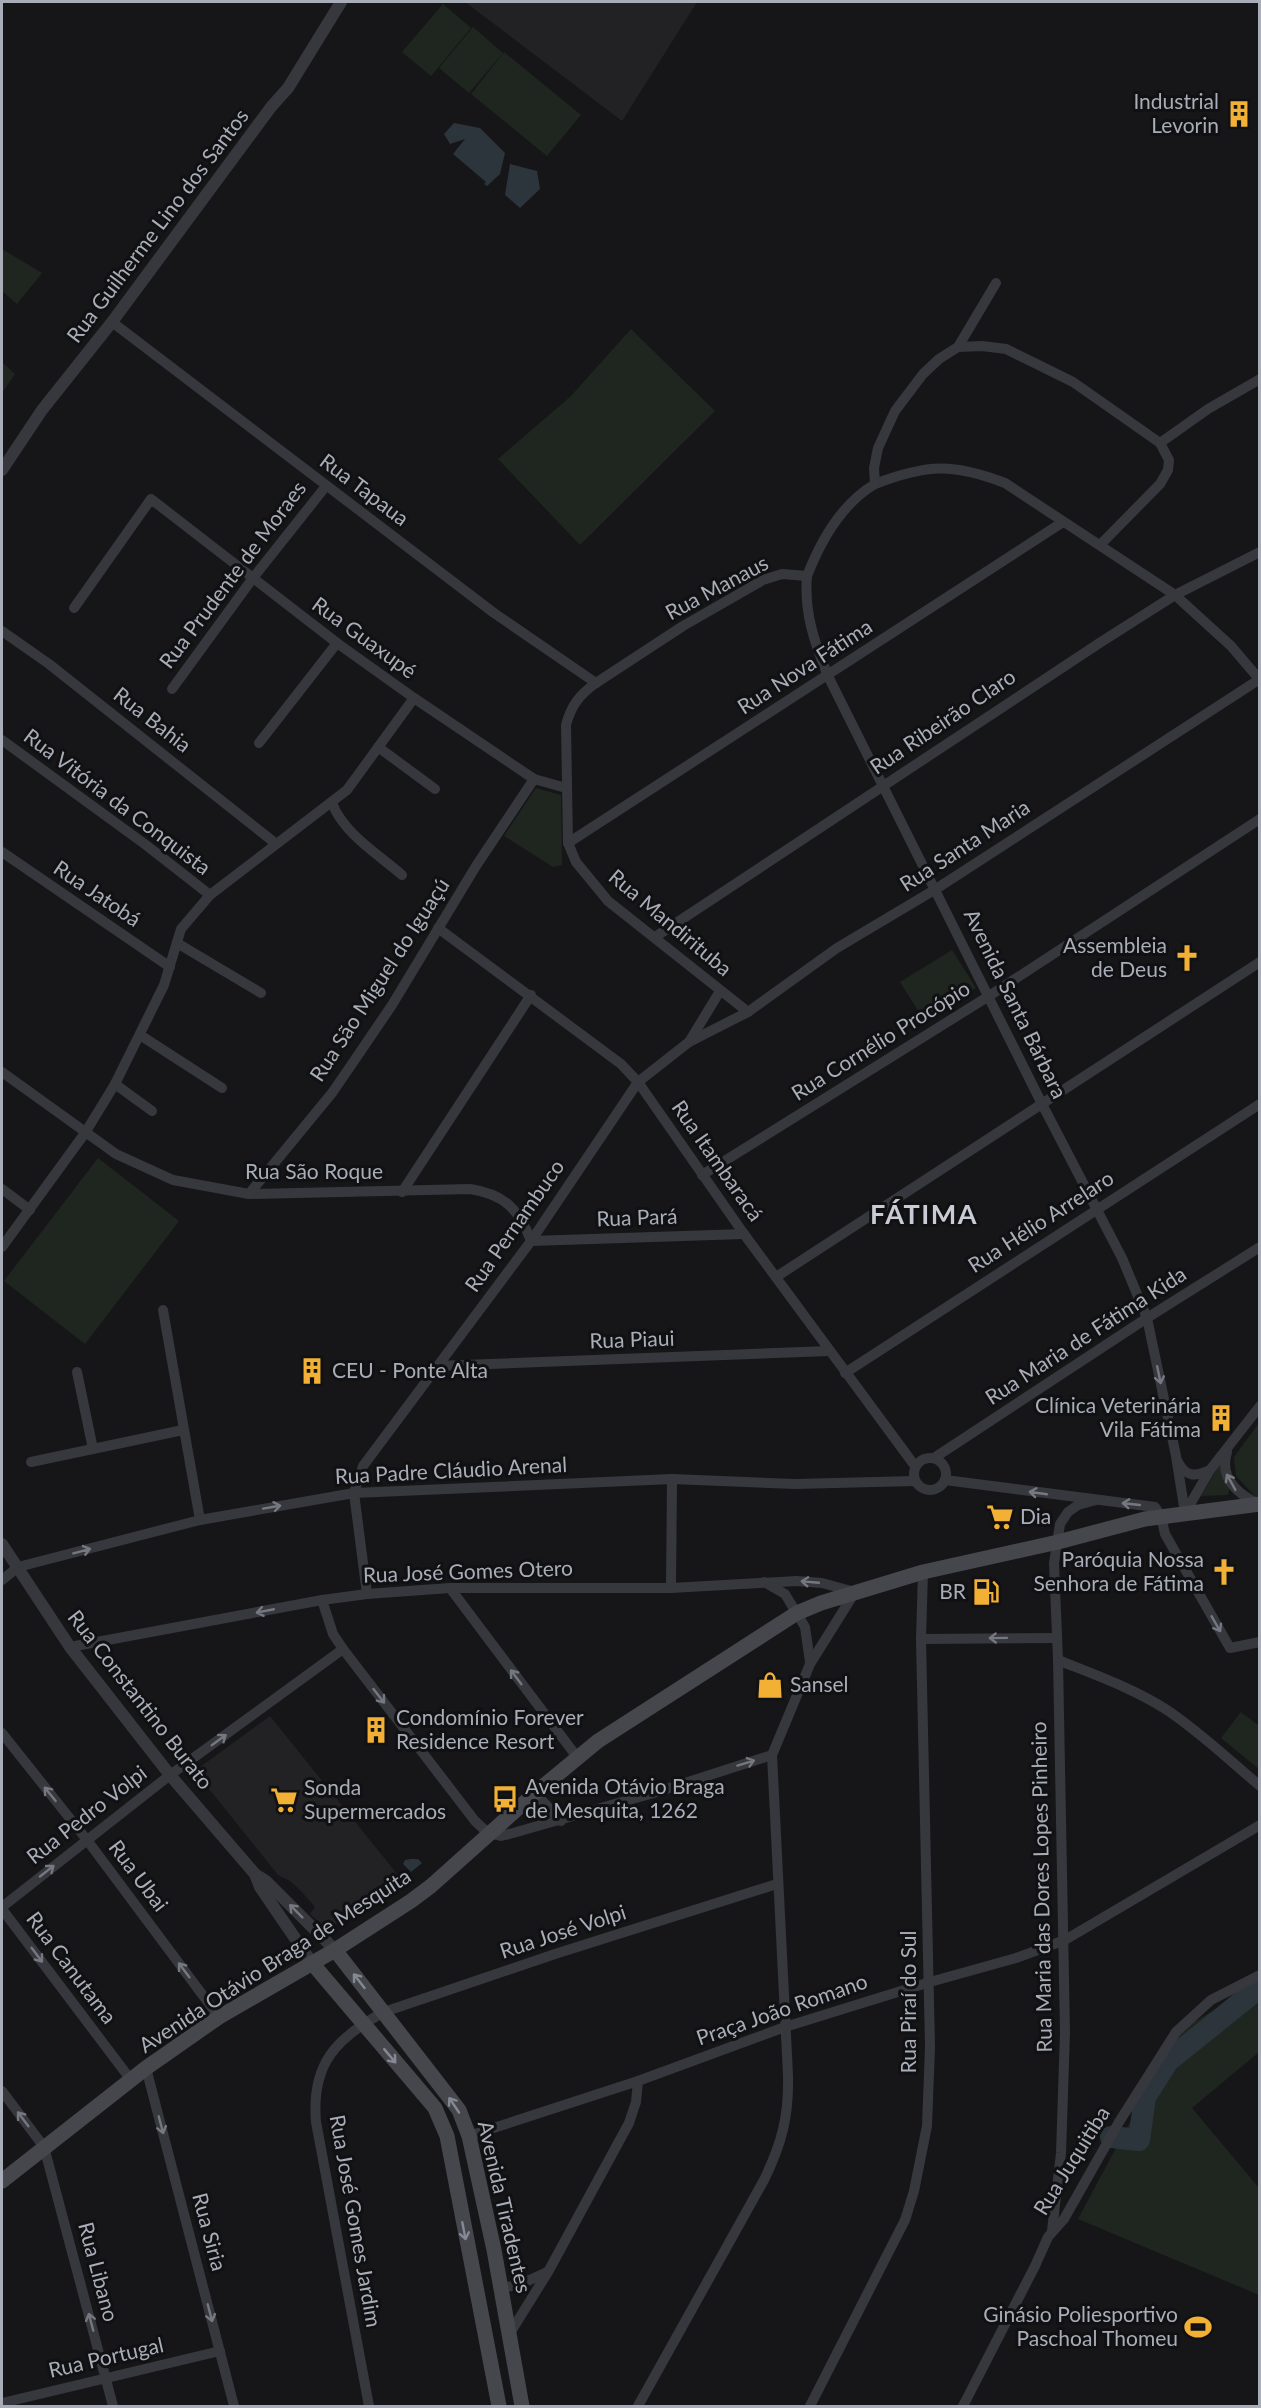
<svg xmlns="http://www.w3.org/2000/svg" width="1261" height="2408" viewBox="0 0 1261 2408" font-family="Lato,sans-serif">
	<rect width="100%" height="100%" fill="#161618"/>
	<g fill="#222225">
		<path d="M465 2H697L622 121Z"/>
		<path d="M270 1716 406 1885 330 1927 323 1926 310 1914 315 1907 301 1891 290 1881 278 1875 197 1774 200 1767Z"/>
	</g>
	<g fill="#1e261f">
		<path d="M443 4 471 28 431 76 402 52Z"/>
		<path d="M473 27 503 53 469 93 439 68Z"/>
		<path d="M504 52 581 115 547 156 471 94Z"/>
		<path d="M2 249 42 273 17 304 2 291Z"/>
		<path d="M631 329 715 411 580 545 498 459 571 396Z"/>
		<path d="M2 362 15 374 2 393Z"/>
		<path d="M536 788 561 795 562 865 553 867 504 836Z"/>
		<path d="M952 950 976 988 924 1020 900 982Z"/>
		<path d="M98 1158 179 1221 85 1344 4 1281Z"/>
		<path d="M1259 1423V1496L1256 1497 1236 1476 1234 1457Z"/>
		<path d="M1220 1464 1229 1490 1228 1495 1201 1496Z"/>
		<path d="M1241 1712 1259 1726V1769L1221 1738Z"/>
		<path d="M1259 1982V2052L1192 2108 1259 2188V2295L1078 2219 1178 2032Z"/>
	</g>
	<g fill="#2c353c">
		<path d="M454 123 480 128 505 153 500 174 487 186 484 184 486 182 453 154 465 139 450 144 444 134Z"/>
		<path d="M510 164 537 171 540 189 520 208 505 195Z"/>
		<path d="M411 1859H418L422 1863 411 1872 403 1864 405 1860Z"/>
	</g>
	<g fill="none" stroke-linecap="round" stroke-linejoin="round">
		<path stroke="#2c353c" stroke-width="22" d="M1111 2137 1139 2140 1145 2097 1168 2061 1260 1987"/>
		<g stroke="#37383d" stroke-width="10">
			<path d="M112 322 494 613 596 683"/>
			<path d="M958 347 982 346 1006 349 1073 382 1160 443 1169 460 1168 470 1160 484 1100 545"/>
			<path d="M1160 443 1208 409 1260 379"/>
			<path d="M875 484C927 464 953 463 1005 483L1175 595 1231 646 1260 680"/>
			<path d="M807 576C804 612 814 642 828 676L1042 1104 1122 1258 1147 1318 1176 1456 1185 1513"/>
			<path d="M74 608 151 499 337 643 414 698 534 779 566 788"/>
			<path d="M2 631 49 664 275 843"/>
			<path d="M172 689 253 578 326 486"/>
			<path d="M2 740 146 845 210 895"/>
			<path d="M259 743 337 643"/>
			<path d="M378 747 435 789"/>
			<path d="M332 803C344 834 378 854 402 875"/>
			<path d="M568 843 1063 522"/>
			<path d="M2 852 170 967"/>
			<path d="M438 928 621 1064 638 1082 744 1234 915 1466"/>
			<path d="M655 937 1101 642 1175 595 1260 552"/>
			<path d="M177 943 261 993"/>
			<path d="M748 1012 608 901 576 862 568 843 566 725C571 706 579 695 596 683L683 626 763 580 782 574 807 576C821 540 841 504 875 484L874 468 878 448 895 411 923 374 939 359 958 347 996 283"/>
			<path d="M140 1035 222 1088"/>
			<path d="M689 1042 748 1012 837 948 936 889 1260 679"/>
			<path d="M2 1072 116 1154 173 1180 249 1194 470 1189C504 1194 519 1209 531 1241"/>
			<path d="M115 1084 152 1111"/>
			<path d="M702 1175 989 996 1260 819"/>
			<path d="M2 1189 30 1210"/>
			<path d="M402 1192 531 995"/>
			<path d="M249 1194 332 1093 354 1061 392 1005 476 866 534 779"/>
			<path d="M531 1241 744 1234"/>
			<path d="M2 1247 85 1133 115 1084 164 985 181 929 210 895 347 790 414 698"/>
			<path d="M776 1277 1260 962"/>
			<path d="M163 1310 200 1520"/>
			<path d="M437 1366 829 1351"/>
			<path d="M77 1372 93 1449"/>
			<path d="M845 1373 1260 1104"/>
			<path d="M1227 1452C1219 1478 1237 1494 1259 1504"/>
			<circle cx="930" cy="1474" r="16"/>
			<path d="M934 1458 1147 1318 1260 1247"/>
			<path d="M31 1462 183 1430"/>
			<path d="M1178 1462C1186 1477 1195 1477 1210 1470"/>
			<path d="M945 1480 1155 1507 1161 1516 1165 1534 1230 1648 1260 1642"/>
			<path d="M1185 1513 1210 1470 1260 1406"/>
			<path d="M2 1580 18 1567 200 1520 354 1493 672 1479 795 1484 915 1481"/>
			<path d="M764 1582 785 1594 805 1627 810 1662"/>
			<path d="M450 1588 577 1757"/>
			<path d="M671 1588 672 1479"/>
			<path d="M367 1594 354 1493 363 1466 531 1241 638 1082 689 1042 720 991"/>
			<path d="M322 1600 333 1634 343 1649 475 1821 488 1833 501 1836 513 1833 657 1792 772 1755"/>
			<path d="M921 1639 1057 1638"/>
			<path d="M70 1647 322 1600 367 1594 450 1588H671L797 1581 822 1583 855 1592 810 1664 772 1755 788 2075C789 2116 782 2143 764 2180L638 2406"/>
			<path d="M1058 1660C1095 1675 1133 1688 1167 1710 1200 1732 1229 1760 1260 1786"/>
			<path d="M2 1733 87 1840 219 2017"/>
			<path d="M535 1793 561 1821"/>
			<path d="M2 1907 170 1775 343 1649"/>
			<path d="M2 1909 131 2080"/>
			<path d="M146 2068 234 2406"/>
			<path d="M2 2091 44 2147 113 2406"/>
			<path d="M469 2136 638 2081 785 2027 930 1982 1016 1958 1065 1940 1260 1825"/>
			<path d="M1052 2231 1061 2153 1065 2032 1058 1660 1054 1563 1060 1524 1068 1512 1078 1505 1096 1500"/>
			<path d="M502 2288 521 2284 547 2272"/>
			<path d="M510 2333 548 2272 629 2123 636 2102 638 2081"/>
			<path d="M2 2403 220 2351"/>
			<path d="M369 2406 316 2122C311 2064 336 2038 384 2012L555 1954 777 1884"/>
			<path d="M810 2406 905 2220 914 2191 927 2126 930 2047 921 1639 923 1572"/>
			<path d="M963 2406 1035 2266 1048 2237 1064 2219 1119 2122 1176 2032 1211 2000 1260 1975"/>
		</g>
		<g stroke="#37383d" stroke-width="12">
			<path d="M2 470 42 410 112 322 271 107 288 88 341 2"/>
			<path d="M2 1544 70 1647 170 1775 255 1874 266 1881 335 1950"/>
			<path d="M255 1874 260 1887 312 1963"/>
		</g>
		<g stroke="#45474d" stroke-width="15">
			<path d="M335 1950 459 2110 469 2136 494 2250 522 2406"/>
			<path d="M312 1963 435 2108 447 2136 499 2406"/>
			<path d="M2 2181 146 2068 219 2017 335 1950 411 1901 431 1886 535 1793 598 1741 797 1613 821 1603 923 1572 1058 1542 1145 1519 1260 1504"/>
		</g>
	</g>
	<defs><path id="oneway-shaft" d="M-6 0H5M1.5-3L5.5 0L1.5 3" fill="none" stroke-width="1.6" stroke-linecap="round" stroke-linejoin="round" transform="scale(1.5)"/></defs>
	<g stroke="#757881">
		<use href="#oneway-shaft" transform="translate(1159 1375) rotate(78)"/>
		<use href="#oneway-shaft" transform="translate(1231 1482) rotate(-119)"/>
		<use href="#oneway-shaft" transform="translate(1038 1493) rotate(-172)"/>
		<use href="#oneway-shaft" transform="translate(1131 1504) rotate(-174)"/>
		<use href="#oneway-shaft" transform="translate(272 1507) rotate(-10)"/>
		<use href="#oneway-shaft" transform="translate(82 1551) rotate(-15)"/>
		<use href="#oneway-shaft" transform="translate(810 1582) rotate(-175)"/>
		<use href="#oneway-shaft" transform="translate(265 1611) rotate(169)"/>
		<use href="#oneway-shaft" transform="translate(1216 1624) rotate(60)"/>
		<use href="#oneway-shaft" transform="translate(998 1638) rotate(179)"/>
		<use href="#oneway-shaft" transform="translate(516 1677) rotate(-127)"/>
		<use href="#oneway-shaft" transform="translate(379 1696) rotate(52)"/>
		<use href="#oneway-shaft" transform="translate(219 1740) rotate(-36)"/>
		<use href="#oneway-shaft" transform="translate(746 1763) rotate(-17)"/>
		<use href="#oneway-shaft" transform="translate(50 1794) rotate(-129)"/>
		<use href="#oneway-shaft" transform="translate(47 1871) rotate(-38)"/>
		<use href="#oneway-shaft" transform="translate(296 1911) rotate(-135)"/>
		<use href="#oneway-shaft" transform="translate(37 1955) rotate(53)"/>
		<use href="#oneway-shaft" transform="translate(184 1970) rotate(-127)"/>
		<use href="#oneway-shaft" transform="translate(23 2119) rotate(-127)"/>
		<use href="#oneway-shaft" transform="translate(161 2125) rotate(75)"/>
		<use href="#oneway-shaft" transform="translate(210 2313) rotate(75)"/>
		<use href="#oneway-shaft" transform="translate(91 2322) rotate(-105)"/>
	</g>
	<g stroke="#858993">
		<use href="#oneway-shaft" transform="translate(359 1981) rotate(-128)"/>
		<use href="#oneway-shaft" transform="translate(390 2056) rotate(50)"/>
		<use href="#oneway-shaft" transform="translate(454 2105) rotate(-124)"/>
		<use href="#oneway-shaft" transform="translate(464 2231) rotate(79)"/>
	</g>
	<defs>
		<symbol id="building-bare" viewBox="-9 -9 18 18"><path d="M-4-6H4V6H1V3H-1V6H-4ZM-2.5-4.3h1.7v1.8h-1.7ZM.8-4.3h1.7v1.8H.8ZM-2.5-1h1.7V.8h-1.7ZM.8-1h1.7V.8H.8Z" fill="#f2b134" stroke="#111113" stroke-width="2.5" paint-order="stroke"/></symbol>
		<symbol id="church-bare" viewBox="-9 -9 18 18"><path d="M-1.2-6h2.4v3.5h3.3v2.4h-3.3V6h-2.4V-.1h-3.3v-2.4h3.3Z" fill="#f2b134" stroke="#111113" stroke-width="2.5" paint-order="stroke"/></symbol>
		<symbol id="supermarket-bare" viewBox="-9 -9 18 18"><path d="M-6-5.5h2.5l.6 2H6L4.5 2H-2.5L-4.4-4H-6ZM-1.5 3.2a1.3 1.3 0 1 0 .1 0ZM3 3.2a1.3 1.3 0 1 0 .1 0Z" fill="#f2b134" stroke="#111113" stroke-width="2.5" paint-order="stroke"/></symbol>
		<symbol id="fuel-bare" viewBox="-9 -9 18 18"><path d="M-5.5-6h7V0h2V4h1.3V-2.5L3-4.5l.8-.8L6-3V5H2.5V1h-1V6h-7ZM-4.2-4.7v3.2H.2V-4.7Z" fill="#f2b134" stroke="#111113" stroke-width="2.5" paint-order="stroke"/></symbol>
		<symbol id="shop-bare" viewBox="-9 -9 18 18"><path d="M-5-2.5h2.3a2.7 3.5 0 0 1 5.4 0H5L5.5 6h-11ZM-1.5-2.5h3a1.5 2.3 0 0 0-3 0Z" fill="#f2b134" stroke="#111113" stroke-width="2.5" paint-order="stroke"/></symbol>
		<symbol id="bus-bare" viewBox="-9 -9 18 18"><path d="M-5-6H5V4H4V6H2V4H-2V6H-4V4H-5ZM-3.5-4V0h7V-4ZM-3.5 1.2v1.5H-2V1.2ZM2 1.2v1.5H3.5V1.2Z" fill="#f2b134" stroke="#111113" stroke-width="2.5" paint-order="stroke"/></symbol>
		<symbol id="stadium-bare" viewBox="-9 -9 18 18"><path d="M0-5a6.5 5 0 1 0 0 10a6.5 5 0 1 0 0-10ZM-3.5-1.8h7v3.6h-7Z" fill="#f2b134" stroke="#111113" stroke-width="2.5" paint-order="stroke"/></symbol>
	</defs>
	<g fill-rule="evenodd">
		<use href="#building-bare" x="1220" y="95" width="38" height="38"/>
		<use href="#church-bare" x="1168" y="939" width="38" height="38"/>
		<use href="#building-bare" x="293" y="1352" width="38" height="38"/>
		<use href="#building-bare" x="1202" y="1399" width="38" height="38"/>
		<use href="#supermarket-bare" x="981" y="1498" width="38" height="38"/>
		<use href="#church-bare" x="1205" y="1553" width="38" height="38"/>
		<use href="#fuel-bare" x="967" y="1573" width="38" height="38"/>
		<use href="#shop-bare" x="751" y="1666" width="38" height="38"/>
		<use href="#building-bare" x="357" y="1711" width="38" height="38"/>
		<use href="#bus-bare" x="486" y="1780" width="38" height="38"/>
		<use href="#supermarket-bare" x="265" y="1781" width="38" height="38"/>
		<use href="#stadium-bare" x="1179" y="2308" width="38" height="38"/>
	</g>
	<g text-anchor="middle" stroke-width="6" stroke-linejoin="round" paint-order="stroke">
		<g font-size="21" fill="#a8adb8" stroke="#111113" text-anchor="end">
			<text x="1219" y="109">Industrial<tspan x="1219" dy="24">Levorin</tspan></text>
			<text x="1167" y="953">Assembleia<tspan x="1167" dy="24">de Deus</tspan></text>
			<text x="332" y="1378" text-anchor="start">CEU - Ponte Alta</text>
			<text x="1201" y="1413">Clínica Veterinária<tspan x="1201" dy="24">Vila Fátima</tspan></text>
			<text x="1020" y="1524" text-anchor="start">Dia</text>
			<text x="1204" y="1567">Paróquia Nossa<tspan x="1204" dy="24">Senhora de Fátima</tspan></text>
			<text x="966" y="1599">BR</text>
			<text x="790" y="1692" text-anchor="start">Sansel</text>
			<text x="396" y="1725" text-anchor="start">Condomínio Forever<tspan x="396" dy="24">Residence Resort</tspan></text>
			<text x="525" y="1794" text-anchor="start">Avenida Otávio Braga<tspan x="525" dy="24">de Mesquita, 1262</tspan></text>
			<text x="304" y="1795" text-anchor="start">Sonda<tspan x="304" dy="24">Supermercados</tspan></text>
			<text x="1178" y="2322">Ginásio Poliesportivo<tspan x="1178" dy="24">Paschoal Thomeu</tspan></text>
		</g>
		<g font-size="21" fill="#a8adb8" stroke="#111113">
			<text transform="translate(158 226) rotate(-53)" y="7">Rua Guilherme Lino dos Santos</text>
			<text transform="translate(364 490) rotate(37)" y="7">Rua Tapaua</text>
			<text transform="translate(233 575) rotate(-53)" y="7">Rua Prudente de Moraes</text>
			<text transform="translate(717 588) rotate(-28)" y="7">Rua Manaus</text>
			<text transform="translate(364 638) rotate(36)" y="7">Rua Guaxupé</text>
			<text transform="translate(805 667) rotate(-33)" y="7">Rua Nova Fátima</text>
			<text transform="translate(152 720) rotate(38)" y="7">Rua Bahia</text>
			<text transform="translate(943 722) rotate(-34)" y="7">Rua Ribeirão Claro</text>
			<text transform="translate(117 802) rotate(37)" y="7">Rua Vitória da Conquista</text>
			<text transform="translate(965 846) rotate(-33)" y="7">Rua Santa Maria</text>
			<text transform="translate(97 894) rotate(34)" y="7">Rua Jatobá</text>
			<text transform="translate(670 923) rotate(40)" y="7">Rua Mandirituba</text>
			<text transform="translate(380 980) rotate(-57)" y="7">Rua São Miguel do Iguaçú</text>
			<text transform="translate(1015 1004) rotate(64)" y="7">Avenida Santa Bárbara</text>
			<text transform="translate(881 1041) rotate(-32)" y="7">Rua Cornélio Procópio</text>
			<text transform="translate(717 1161) rotate(55)" y="7">Rua Itambaracá</text>
			<text x="314" y="1179">Rua São Roque</text>
			<text transform="translate(637 1218) rotate(-2)" y="7">Rua Pará</text>
			<text transform="translate(1041 1222) rotate(-33)" y="7">Rua Hélio Arrelaro</text>
			<text transform="translate(515 1226) rotate(-55)" y="7">Rua Pernambuco</text>
			<text transform="translate(1086 1336) rotate(-33)" y="7">Rua Maria de Fátima Kida</text>
			<text transform="translate(632 1340) rotate(-2)" y="7">Rua Piaui</text>
			<text transform="translate(451 1471) rotate(-3)" y="7">Rua Padre Cláudio Arenal</text>
			<text transform="translate(468 1572) rotate(-2)" y="7">Rua José Gomes Otero</text>
			<text transform="translate(140 1700) rotate(52)" y="7">Rua Constantino Burato</text>
			<text transform="translate(87 1815) rotate(-38)" y="7">Rua Pedro Volpi</text>
			<text transform="translate(138 1876) rotate(53)" y="7">Rua Ubai</text>
			<text transform="translate(1042 1887) rotate(-91)" y="7">Rua Maria das Dores Lopes Pinheiro</text>
			<text transform="translate(563 1932) rotate(-18)" y="7">Rua José Volpi</text>
			<text transform="translate(275 1961) rotate(-33)" y="7">Avenida Otávio Braga de Mesquita</text>
			<text transform="translate(71 1968) rotate(53)" y="7">Rua Canutama</text>
			<text transform="translate(909 2002) rotate(-90)" y="7">Rua Piraí do Sul</text>
			<text transform="translate(782 2010) rotate(-19)" y="7">Praça João Romano</text>
			<text transform="translate(1072 2161) rotate(-58)" y="7">Rua Juquitiba</text>
			<text transform="translate(504 2207) rotate(77)" y="7">Avenida Tiradentes</text>
			<text transform="translate(355 2221) rotate(80)" y="7">Rua José Gomes Jardim</text>
			<text transform="translate(209 2232) rotate(75)" y="7">Rua Siria</text>
			<text transform="translate(98 2272) rotate(75)" y="7">Rua Libano</text>
			<text transform="translate(106 2358) rotate(-13)" y="7">Rua Portugal</text>
		</g>
		<g font-size="27" font-weight="bold" letter-spacing="1.5" fill="#c9ccd4" stroke="#111113">
			<text x="924" y="1224">FÁTIMA</text>
		</g>
	</g>
	<rect width="1261" height="2408" fill="none" stroke="#a8adb8" stroke-width="6"/>
</svg>
